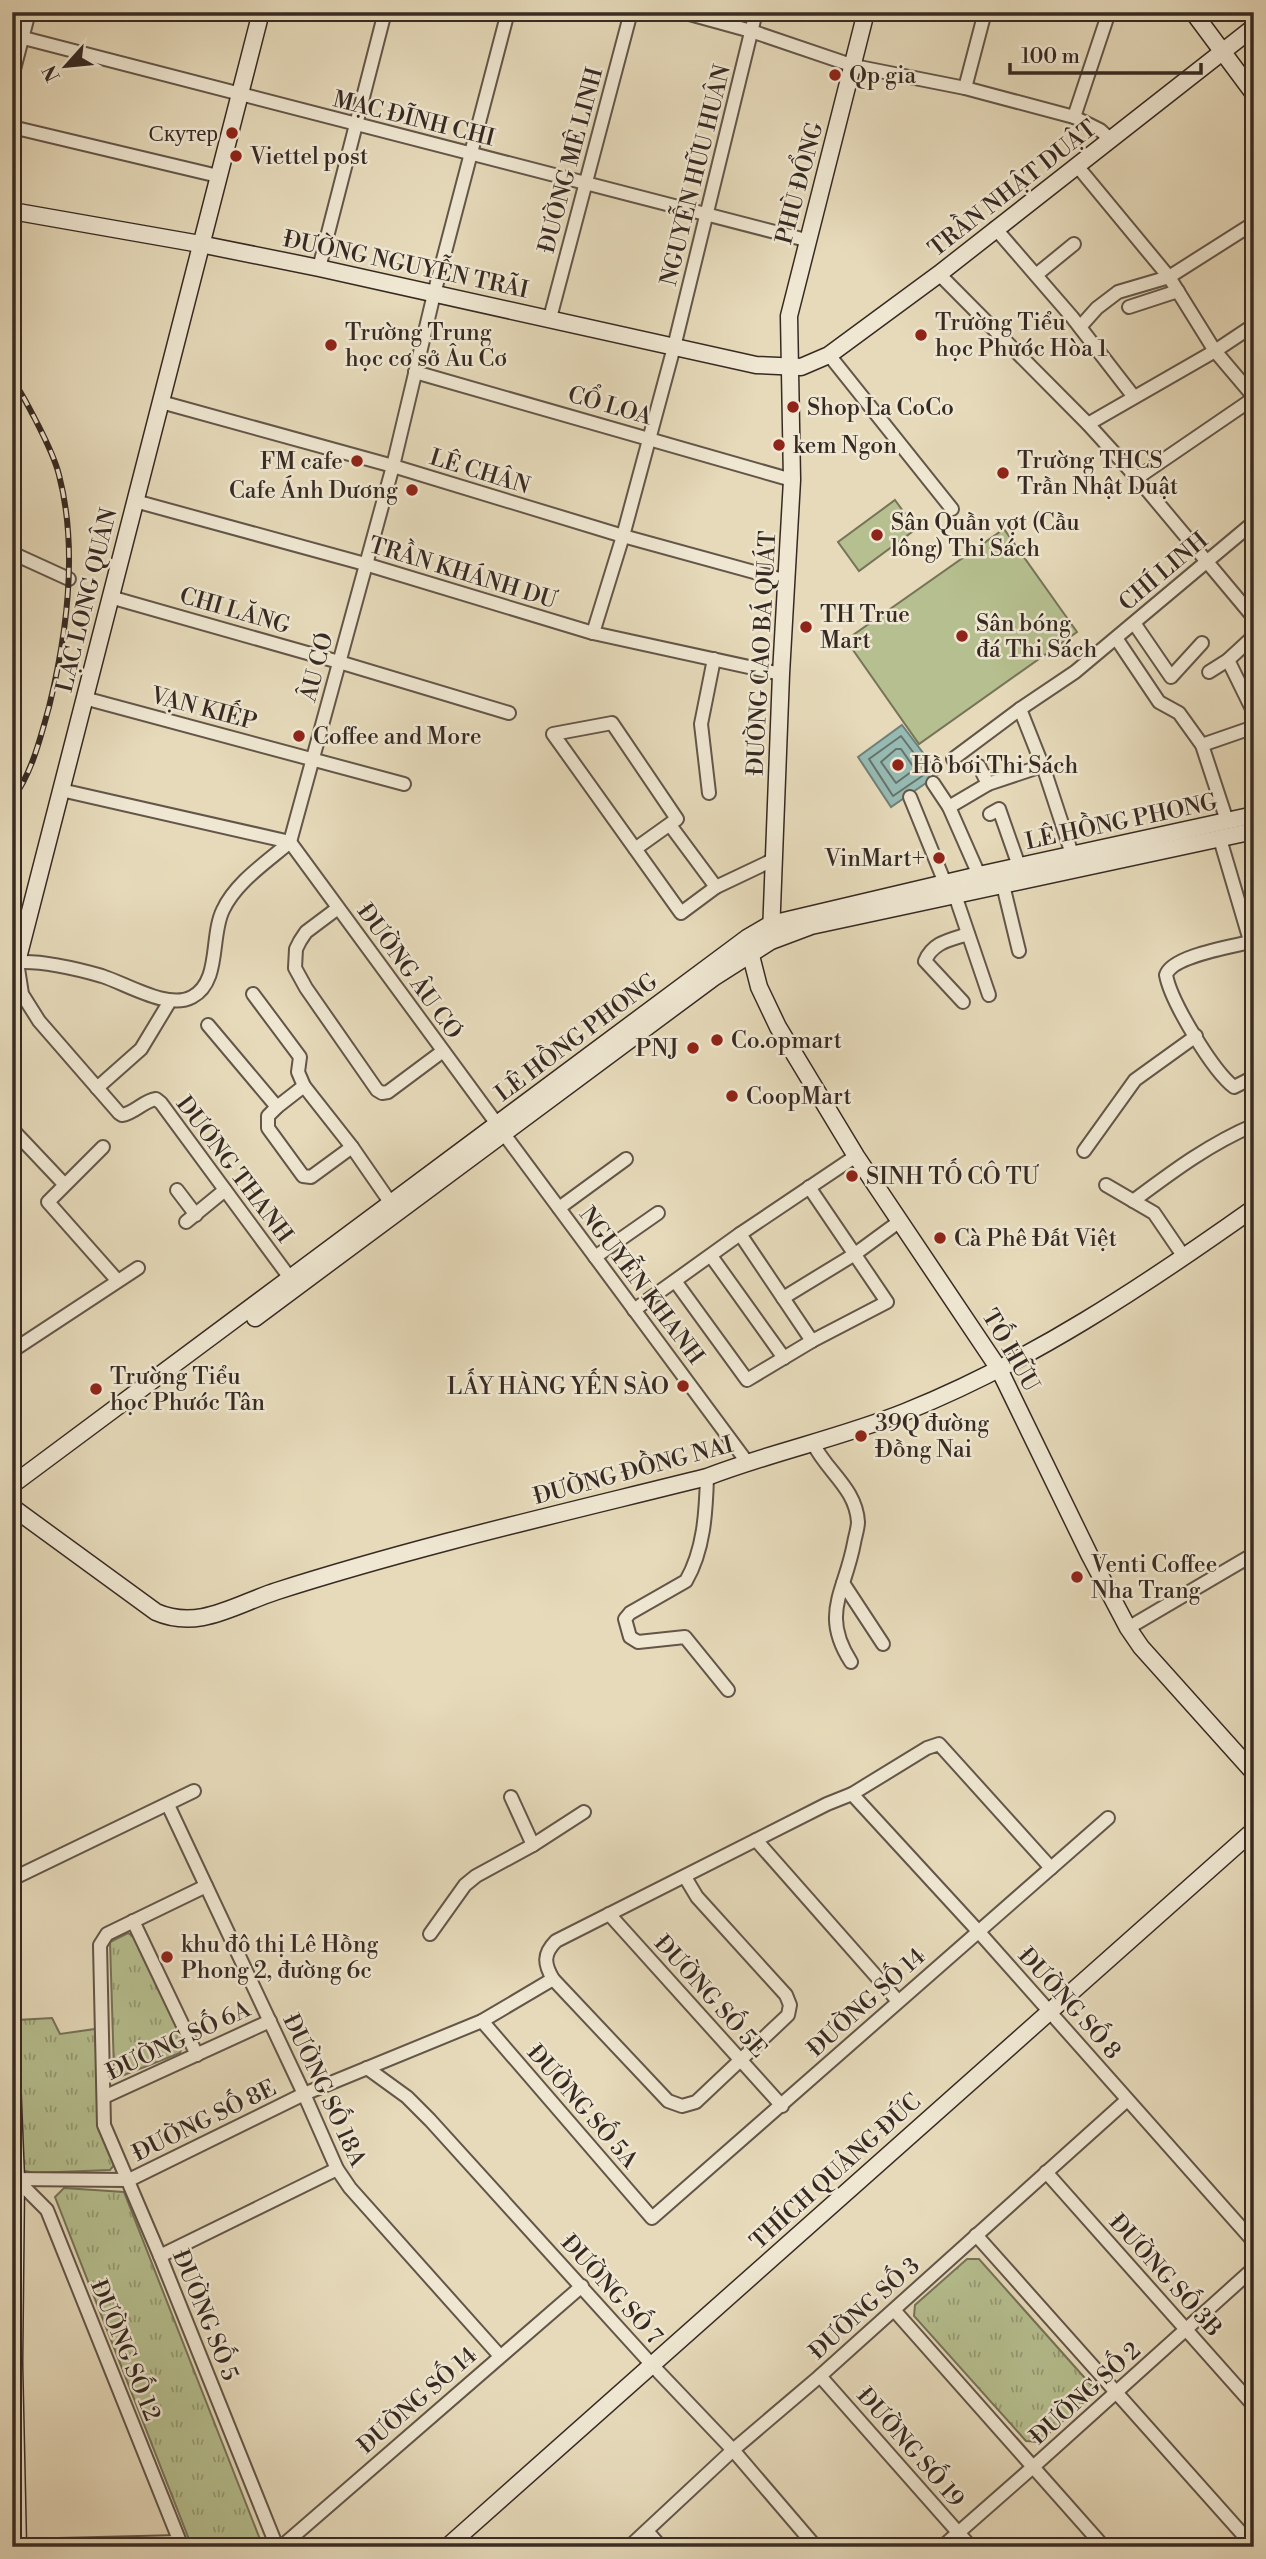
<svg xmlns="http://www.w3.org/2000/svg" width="1266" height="2559" viewBox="0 0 1266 2559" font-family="'Libre Bodoni',serif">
	<defs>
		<pattern id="park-tufts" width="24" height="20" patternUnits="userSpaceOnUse" patternTransform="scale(1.75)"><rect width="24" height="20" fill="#b6bf8f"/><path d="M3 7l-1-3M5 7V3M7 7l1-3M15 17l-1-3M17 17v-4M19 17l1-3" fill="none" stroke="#959b74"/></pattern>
	</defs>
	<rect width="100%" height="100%" fill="#e6daba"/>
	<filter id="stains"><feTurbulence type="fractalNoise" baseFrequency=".00286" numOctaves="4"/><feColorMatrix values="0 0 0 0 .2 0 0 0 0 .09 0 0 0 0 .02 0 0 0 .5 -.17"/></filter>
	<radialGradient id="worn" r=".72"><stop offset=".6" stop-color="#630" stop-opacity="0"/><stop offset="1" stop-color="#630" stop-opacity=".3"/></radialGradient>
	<g fill="#b6bf8f" stroke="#767459" stroke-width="2">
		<path d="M895 500 916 529 859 571 838 542Z"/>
		<path d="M1004 529 1077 632 919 744 846 640Z"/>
	</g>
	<g fill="url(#park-tufts)" stroke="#767459" stroke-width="2">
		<path d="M128 1933 134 1937 184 2039 180 2053 119 2077 115 2076 114 2070 110 1942Z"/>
		<path d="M52 2018 60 2034 95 2029 99 2120 115 2164 110 2170 34 2173 21 2170 17 2020Z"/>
		<path d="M64 2188 124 2192 263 2547H192L55 2197Z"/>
		<path d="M967 2259H979L1091 2385V2396L1039 2442 1026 2441 914 2316 915 2305Z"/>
	</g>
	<path fill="#96bab2" stroke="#708079" stroke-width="2" d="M902 725 939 774 891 807 858 757Z"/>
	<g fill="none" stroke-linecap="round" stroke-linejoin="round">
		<g stroke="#66726a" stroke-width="2">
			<path d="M901 736 928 772 893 796 869 759Z"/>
			<path d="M896 749H901L915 769 896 783 881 762Z"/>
		</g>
		<defs>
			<g id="street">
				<path d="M682 12 751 31 854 66 965 88 1074 117 1100 130 1110 139"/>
				<path d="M12 35 806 240"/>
				<path d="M12 77 29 12"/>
				<path d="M965 88 985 12"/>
				<path d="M1074 117 1109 12"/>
				<path d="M12 127 218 176"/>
				<path d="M1078 167 1169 277 1215 351 1254 397"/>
				<path d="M995 228 1072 317 1134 397"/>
				<path d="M319 268 385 12"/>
				<path d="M939 274 1088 424 1137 478 1254 618"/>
				<path d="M1036 275 1074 244"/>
				<path d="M1129 307 1178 291"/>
				<path d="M550 318 631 12"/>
				<path d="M1080 327 1097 308 1118 292 1169 277 1254 223"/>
				<path d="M829 355 952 509"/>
				<path d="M415 372 792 480"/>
				<path d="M161 402 393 466 623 536 787 581"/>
				<path d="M1088 424 1215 351 1254 325"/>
				<path d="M1137 478 1254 398"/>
				<path d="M135 501 365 564 593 633 781 674"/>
				<path d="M12 553 69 579"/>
				<path d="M110 597 339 662 509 713"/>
				<path d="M1134 623 1171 677 1202 643"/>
				<path d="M593 633 623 536 674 347 756 12"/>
				<path d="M1116 638 1159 702 1179 713 1202 745 1227 821"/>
				<path d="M1228 660 1254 713"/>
				<path d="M1209 672 1228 660 1254 636"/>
				<path d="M84 698 404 784"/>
				<path d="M1202 745 1254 727"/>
				<path d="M953 759 1020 709"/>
				<path d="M979 766 988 784"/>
				<path d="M933 783 949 807 979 875"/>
				<path d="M61 790 290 842 497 1124"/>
				<path d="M709 793 701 724 714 659"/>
				<path d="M910 797 945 883"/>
				<path d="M949 807 988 784 1042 766"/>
				<path d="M990 814 999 809 1019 866"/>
				<path d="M670 825 716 887"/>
				<path d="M1220 839 1254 954"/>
				<path d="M635 849 677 819 612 723 553 734 681 913 716 887 773 860"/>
				<path d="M1072 854 1045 772 1020 709 1075 672 1254 522"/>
				<path d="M1003 885 1019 951"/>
				<path d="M955 895 989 995"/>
				<path d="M338 908 306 932 300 941 296 949 295 968 306 988 377 1090 382 1093 388 1092 443 1051"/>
				<path d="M1250 942C1230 947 1172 956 1166 975 1171 1002 1213 1071 1234 1087L1254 1077"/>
				<path d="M17 962 22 994 39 1021 119 1113 122 1115C135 1113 143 1101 156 1099L161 1103 290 1278"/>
				<path d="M12 963C36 959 78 969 102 976 127 984 168 1010 192 997 221 982 210 936 223 910 236 882 267 862 290 842L393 466 434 294 508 12"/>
				<path d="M253 994 300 1057 298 1072 304 1086 352 1147 390 1202"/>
				<path d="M963 1002 925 961C933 942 950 940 968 934"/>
				<path d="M208 1025 277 1107 268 1116V1128L303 1176 311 1177 352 1147"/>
				<path d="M97 1088 141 1049 170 1001"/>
				<path d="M277 1107 304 1086"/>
				<path d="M12 1129 64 1184"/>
				<path d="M504 1134 747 1462"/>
				<path d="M103 1147 48 1202 117 1280"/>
				<path d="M1084 1151 1135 1080 1196 1036"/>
				<path d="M1106 1185 1154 1213 1184 1257"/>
				<path d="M177 1190 196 1215"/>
				<path d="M1133 1201C1172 1172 1209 1144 1254 1125"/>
				<path d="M559 1208 626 1159"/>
				<path d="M186 1222 225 1190"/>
				<path d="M740 1234 812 1341"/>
				<path d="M711 1256 784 1358"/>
				<path d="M595 1257 658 1213"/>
				<path d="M675 1281 747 1380 812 1341 887 1302 809 1187"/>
				<path d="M783 1298 855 1254 900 1221"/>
				<path d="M634 1310 740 1234 856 1156"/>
				<path d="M12 1351 138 1268"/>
				<path d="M813 1443C826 1471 856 1488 858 1522 858 1528 855 1537 854 1543 845 1592 820 1614 851 1662"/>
				<path d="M707 1477C706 1512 704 1550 686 1581L630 1613 625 1619 630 1637 638 1642 685 1637 728 1690"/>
				<path d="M843 1583 883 1644"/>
				<path d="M1128 1628 1254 1554"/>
				<path d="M852 1794 978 1931 1254 2242"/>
				<path d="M511 1797 533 1845"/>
				<path d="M168 1805 304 2094 337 2169 350 2188 500 2356"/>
				<path d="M756 1840 898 2001"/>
				<path d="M685 1877 697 1897 786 1995 790 2005 788 2015 696 2102 682 2106 668 2101 553 1979C544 1964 543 1954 556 1941L827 1804 852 1794 927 1748 939 1744 1051 1868"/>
				<path d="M12 1879 194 1791"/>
				<path d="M206 1886 107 1934 100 1945 104 2125 160 2256 277 2547"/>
				<path d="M609 1914 782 2106"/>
				<path d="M133 1921 197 2055"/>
				<path d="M430 1934 465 1885 476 1876 533 1845 584 1812"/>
				<path d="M482 2021 652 2218 1108 1818"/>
				<path d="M367 2068 407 2097 430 2120 652 2365 733 2450 816 2547"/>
				<path d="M104 2097 270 2021"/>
				<path d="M1046 2172 1254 2406"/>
				<path d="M12 2179 129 2180 304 2094 482 2021 553 1979"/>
				<path d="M16 2179 47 2210 182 2547"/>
				<path d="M976 2235 1254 2547"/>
				<path d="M160 2256 337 2169"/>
				<path d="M894 2310 1104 2547"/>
				<path d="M820 2376 971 2547"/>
				<path d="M647 2531 661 2547"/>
				<path d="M18 2546 180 2542"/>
				<path d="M281 2547 582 2286"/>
				<path d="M629 2547 733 2450 820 2376 1127 2100"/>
				<path d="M942 2547 1033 2467 1254 2268"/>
			</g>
			<g id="secondary">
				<path d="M1193 12 1254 94"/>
				<path d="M12 211 200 244 319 268 756 365 801 367 829 355 939 274 1254 27"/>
				<path d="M771 934 781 674 792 480 789 316 866 12"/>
				<path d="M748 944 759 987 778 1027 856 1156 999 1369 1089 1554 1128 1628 1141 1647 1254 1773"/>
				<path d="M17 962 261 12"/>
				<path d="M255 1318 713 978 771 941 811 926 1254 831"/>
				<path d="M12 1485 747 938 771 924 979 875 1254 815"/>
				<path d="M12 1507 156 1612C199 1631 236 1604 277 1591 418 1546 563 1513 707 1477 772 1452 840 1438 905 1412 1030 1362 1144 1286 1254 1208"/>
				<path d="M12 2081 16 2179 14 2364 18 2547"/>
				<path d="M447 2547 1254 1830"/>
			</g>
		</defs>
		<use href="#street" stroke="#635649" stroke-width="16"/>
		<use href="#secondary" stroke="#372a23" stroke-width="19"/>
		<use href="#street" stroke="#efe7d2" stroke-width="12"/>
		<use href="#secondary" stroke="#efe7d2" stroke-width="16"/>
		<defs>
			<path id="rail" d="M12 380C21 391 27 404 34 417 43 435 54 455 59 475 78 548 67 634 49 707 40 739 32 773 12 800"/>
		</defs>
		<use href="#rail" stroke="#372a23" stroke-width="6"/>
		<use href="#rail" stroke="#efe7d2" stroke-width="3.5" stroke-dasharray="10" stroke-linecap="butt"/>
	</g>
	<g fill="#8f2418" stroke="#efe7d2" stroke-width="2.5">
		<circle cx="835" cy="75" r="7"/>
		<circle cx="232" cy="133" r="7"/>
		<circle cx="236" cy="156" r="7"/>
		<circle cx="921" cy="335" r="7"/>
		<circle cx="331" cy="345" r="7"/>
		<circle cx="793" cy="407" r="7"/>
		<circle cx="779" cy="445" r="7"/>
		<circle cx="357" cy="461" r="7"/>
		<circle cx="1003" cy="473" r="7"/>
		<circle cx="412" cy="490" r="7"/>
		<circle cx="877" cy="535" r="7"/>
		<circle cx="806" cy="627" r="7"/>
		<circle cx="962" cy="636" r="7"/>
		<circle cx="299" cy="736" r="7"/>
		<circle cx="898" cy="765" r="7"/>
		<circle cx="939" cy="858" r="7"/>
		<circle cx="717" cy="1040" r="7"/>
		<circle cx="693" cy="1048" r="7"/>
		<circle cx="732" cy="1096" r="7"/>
		<circle cx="852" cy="1176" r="7"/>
		<circle cx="940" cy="1238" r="7"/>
		<circle cx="683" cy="1386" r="7"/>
		<circle cx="96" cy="1389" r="7"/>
		<circle cx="861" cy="1436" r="7"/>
		<circle cx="1077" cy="1577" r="7"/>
		<circle cx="167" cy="1957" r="7"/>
	</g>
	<g text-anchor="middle" stroke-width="5" stroke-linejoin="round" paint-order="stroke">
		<g font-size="23" fill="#372a23" stroke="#efe7d2" text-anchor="start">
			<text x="849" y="83">Qp gia</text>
			<text x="218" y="141" text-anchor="end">Скутер</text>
			<text x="250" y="164">Viettel post</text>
			<text x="935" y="330">Trường Tiểu<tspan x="935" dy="26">học Phước Hòa 1</tspan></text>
			<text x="345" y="340">Trường Trung<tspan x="345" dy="26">học cơ sở Âu Cơ</tspan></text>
			<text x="807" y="415">Shop La CoCo</text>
			<text x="793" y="453">kem Ngon</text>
			<text x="1017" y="468">Trường THCS<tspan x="1017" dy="26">Trần Nhật Duật</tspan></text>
			<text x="343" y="469" text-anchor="end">FM cafe</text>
			<text x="398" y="498" text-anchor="end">Cafe Ánh Dương</text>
			<text x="891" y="530">Sân Quần vợt (Cầu<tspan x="891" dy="26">lông) Thi Sách</tspan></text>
			<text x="820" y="622">TH True<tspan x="820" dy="26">Mart</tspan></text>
			<text x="976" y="631">Sân bóng<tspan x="976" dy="26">đá Thi Sách</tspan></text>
			<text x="313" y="744">Coffee and More</text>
			<text x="912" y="773">Hồ bơi Thi Sách</text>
			<text x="925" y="866" text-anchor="end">VinMart+</text>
			<text x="731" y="1048">Co.opmart</text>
			<text x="679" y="1056" text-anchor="end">PNJ</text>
			<text x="746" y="1104">CoopMart</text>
			<text x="866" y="1184">SINH TỐ CÔ TƯ</text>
			<text x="954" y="1246">Cà Phê Đất Việt</text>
			<text x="110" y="1384">Trường Tiểu<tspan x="110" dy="26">học Phước Tân</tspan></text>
			<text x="669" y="1394" text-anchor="end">LẤY HÀNG YẾN SÀO</text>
			<text x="875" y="1431">39Q đường<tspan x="875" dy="26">Đồng Nai</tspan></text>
			<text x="1091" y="1572">Venti Coffee<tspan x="1091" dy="26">Nha Trang</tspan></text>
			<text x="181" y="1952">khu đô thị Lê Hồng<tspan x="181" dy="26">Phong 2, đường 6c</tspan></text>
		</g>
		<g font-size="23" fill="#372a23" stroke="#efe7d2">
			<text transform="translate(414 118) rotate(14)" y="8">MẠC ĐĨNH CHI</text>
			<text transform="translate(570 160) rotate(-75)" y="8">ĐƯỜNG MÊ LINH</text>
			<text transform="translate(695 175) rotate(-76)" y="8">NGUYỄN HỮU HUÂN</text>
			<text transform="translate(799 183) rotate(-75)" y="8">PHÙ ĐỔNG</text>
			<text transform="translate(1012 188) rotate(-38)" y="8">TRẦN NHẬT DUẬT</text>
			<text transform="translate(406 264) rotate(12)" y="8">ĐƯỜNG NGUYỄN TRÃI</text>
			<text transform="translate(610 405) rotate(16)" y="8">CỔ LOA</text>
			<text transform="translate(480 471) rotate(17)" y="8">LÊ CHÂN</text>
			<text transform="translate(1163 571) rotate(-40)" y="8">CHÍ LINH</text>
			<text transform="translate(463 572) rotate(17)" y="8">TRẦN KHÁNH DƯ</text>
			<text transform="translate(86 600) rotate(-76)" y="8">LẠC LONG QUÂN</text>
			<text transform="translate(235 610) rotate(16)" y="8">CHI LĂNG</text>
			<text transform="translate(761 653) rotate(-87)" y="8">ĐƯỜNG CAO BÁ QUÁT</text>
			<text transform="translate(316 667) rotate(-75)" y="8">ÂU CƠ</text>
			<text transform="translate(204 708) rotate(15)" y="8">VẠN KIẾP</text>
			<text transform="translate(1121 821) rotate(-12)" y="8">LÊ HỒNG PHONG</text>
			<text transform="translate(410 971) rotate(54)" y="8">ĐƯỜNG ÂU CƠ</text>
			<text transform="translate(576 1037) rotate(-37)" y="8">LÊ HỒNG PHONG</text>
			<text transform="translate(235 1169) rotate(53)" y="8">DƯƠNG THANH</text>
			<text transform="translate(642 1285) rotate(53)" y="8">NGUYỄN KHANH</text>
			<text transform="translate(1011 1350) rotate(60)" y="8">TỐ HỮU</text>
			<text transform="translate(633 1470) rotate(-15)" y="8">ĐƯỜNG ĐỒNG NAI</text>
			<text transform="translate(711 1996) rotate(48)" y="8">ĐƯỜNG SỐ 5E</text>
			<text transform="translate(866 2002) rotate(-42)" y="8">ĐƯỜNG SỐ 14</text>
			<text transform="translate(1070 2003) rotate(48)" y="8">ĐƯỜNG SỐ 8</text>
			<text transform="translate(178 2040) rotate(-25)" y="8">ĐƯỜNG SỐ 6A</text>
			<text transform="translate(325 2090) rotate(65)" y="8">ĐƯỜNG SỐ 18A</text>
			<text transform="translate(583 2106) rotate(49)" y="8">ĐƯỜNG SỐ 5A</text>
			<text transform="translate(204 2120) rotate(-26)" y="8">ĐƯỜNG SỐ 8E</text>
			<text transform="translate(835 2171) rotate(-42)" y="8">THÍCH QUẢNG ĐỨC</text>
			<text transform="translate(1166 2275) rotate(48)" y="8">ĐƯỜNG SỐ 3B</text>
			<text transform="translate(612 2289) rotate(48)" y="8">ĐƯỜNG SỐ 7</text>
			<text transform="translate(864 2308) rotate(-42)" y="8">ĐƯỜNG SỐ 3</text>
			<text transform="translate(206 2315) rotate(68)" y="8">ĐƯỜNG SỐ 5</text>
			<text transform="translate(126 2350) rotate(68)" y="8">ĐƯỜNG SỐ 12</text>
			<text transform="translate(1085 2393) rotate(-42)" y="8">ĐƯỜNG SỐ 2</text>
			<text transform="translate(417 2400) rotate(-41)" y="8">ĐƯỜNG SỐ 14</text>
			<text transform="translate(911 2447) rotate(49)" y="8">ĐƯỜNG SỐ 19</text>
		</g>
	</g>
	<rect width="1266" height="2559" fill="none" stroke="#e6daba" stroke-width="42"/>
	<rect x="14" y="14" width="1238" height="2531" fill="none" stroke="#372a23" stroke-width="3.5"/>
	<rect x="21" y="21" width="1224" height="2517" fill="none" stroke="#372a23" stroke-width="2"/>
	<g transform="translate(66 66) rotate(243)" stroke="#efe7d2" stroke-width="5" paint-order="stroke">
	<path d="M0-5L12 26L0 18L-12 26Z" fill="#372a23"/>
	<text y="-10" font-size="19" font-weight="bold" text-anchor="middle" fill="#372a23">N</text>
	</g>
	<path d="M1010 63v10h191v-10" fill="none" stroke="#372a23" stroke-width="3.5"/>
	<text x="1021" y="63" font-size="21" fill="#372a23" stroke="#efe7d2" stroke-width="5" paint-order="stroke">100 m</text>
	<rect width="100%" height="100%" filter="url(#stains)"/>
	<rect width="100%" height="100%" fill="url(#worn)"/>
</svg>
